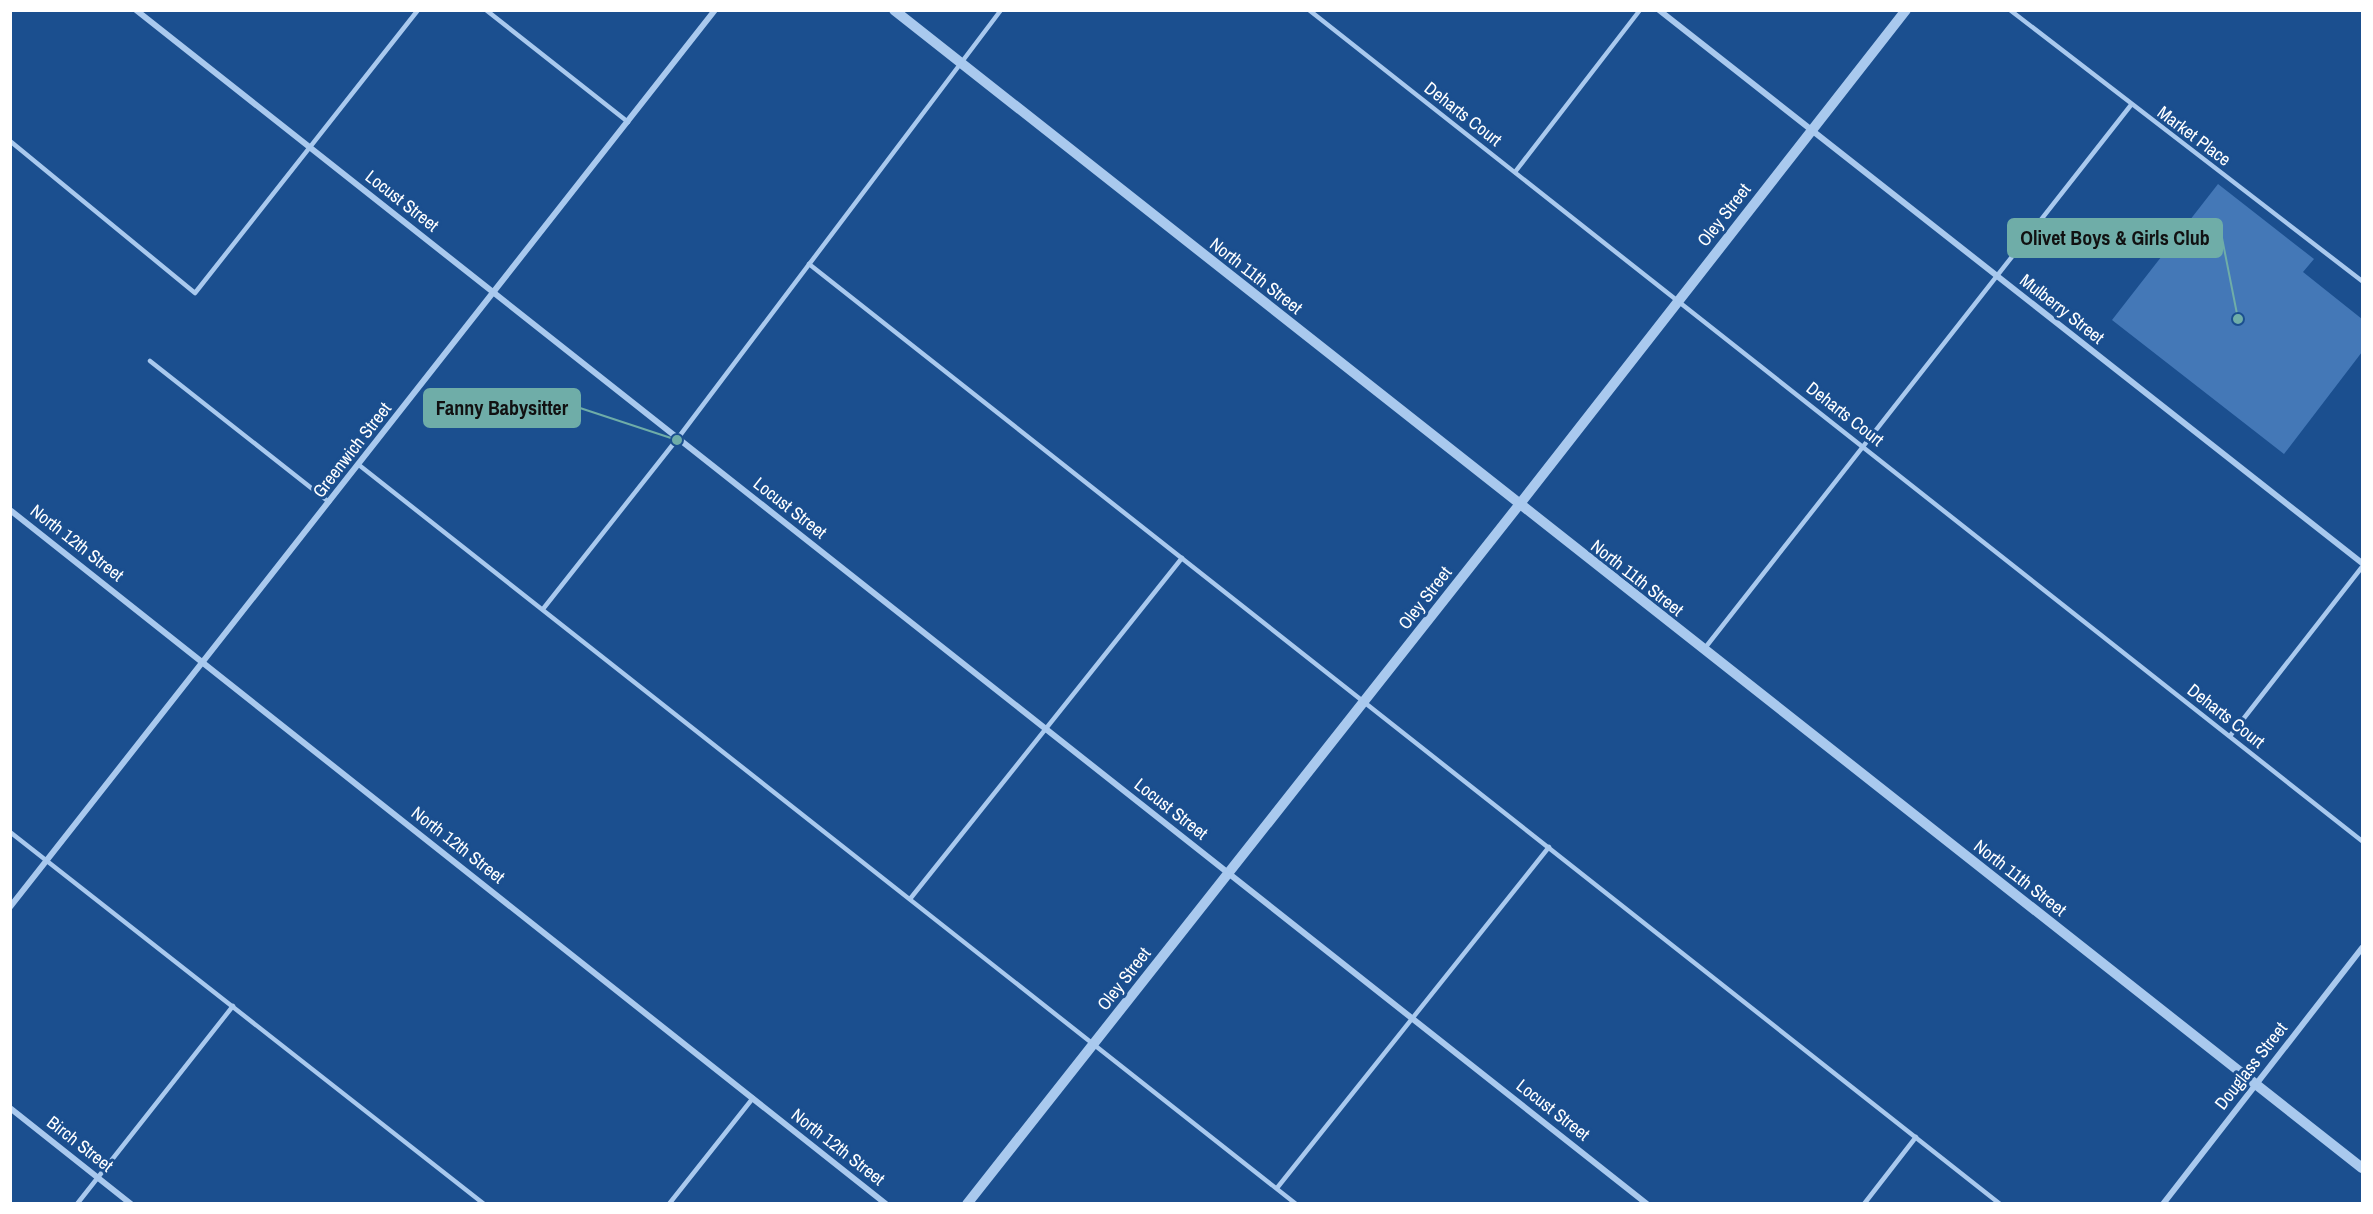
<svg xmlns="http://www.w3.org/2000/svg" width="2373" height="1214" viewBox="0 0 2373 1214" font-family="'Archivo Narrow',sans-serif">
	<rect width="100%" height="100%" fill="#1b4f8f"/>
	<path fill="#4478b7" d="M2218 184 2314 259 2303 272 2362 319V352L2284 454 2112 320Z"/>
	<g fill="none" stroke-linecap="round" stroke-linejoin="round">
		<g stroke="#a9c9ee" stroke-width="4.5">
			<path d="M486 10 628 122"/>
			<path d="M1309 10 2362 841"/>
			<path d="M2010 10 2362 281"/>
			<path d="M10 141 195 293 418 10"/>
			<path d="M1515 172 1640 10"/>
			<path d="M809 264 2000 1204"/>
			<path d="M150 361 329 502"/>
			<path d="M359 465 1296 1204"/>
			<path d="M543 609 678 438 1001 10"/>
			<path d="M1705 648 2131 105"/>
			<path d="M2230 736 2362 567"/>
			<path d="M10 832 484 1204"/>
			<path d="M910 899 1182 558"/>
			<path d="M1277 1188 1549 847"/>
			<path d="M77 1204 233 1006"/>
			<path d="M669 1204 753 1098"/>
			<path d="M1864 1204 1916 1137"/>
		</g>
		<g stroke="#a9c9ee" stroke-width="6">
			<path d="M136 10 1647 1204"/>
			<path d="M1659 10 2362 563"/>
			<path d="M10 510 886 1204"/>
			<path d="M10 907 715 10"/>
			<path d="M10 1108 131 1204"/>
			<path d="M2163 1204 2362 948"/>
		</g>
		<g stroke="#a9c9ee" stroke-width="10">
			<path d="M894 10 2362 1168"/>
			<path d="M967 1204 1519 505 1906 10"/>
		</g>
	</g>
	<g text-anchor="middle" stroke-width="6" stroke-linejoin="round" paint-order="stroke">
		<g font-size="18" fill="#fff" stroke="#1b4f8f">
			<text transform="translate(1463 114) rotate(38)" y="6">Deharts Court</text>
			<text transform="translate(2194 136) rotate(37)" y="6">Market Place</text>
			<text transform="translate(402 201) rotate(38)" y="6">Locust Street</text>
			<text transform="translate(1724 215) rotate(-52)" y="6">Oley Street</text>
			<text transform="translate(1256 276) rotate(38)" y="6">North 11th Street</text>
			<text transform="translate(2062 309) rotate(38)" y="6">Mulberry Street</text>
			<text transform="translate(1845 414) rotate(38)" y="6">Deharts Court</text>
			<text transform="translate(352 450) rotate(-52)" y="6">Greenwich Street</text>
			<text transform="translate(790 508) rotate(38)" y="6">Locust Street</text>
			<text transform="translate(77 543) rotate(38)" y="6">North 12th Street</text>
			<text transform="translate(1637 578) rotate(38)" y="6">North 11th Street</text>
			<text transform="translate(1425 598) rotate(-52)" y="6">Oley Street</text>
			<text transform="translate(2226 716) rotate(38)" y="6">Deharts Court</text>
			<text transform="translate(1171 809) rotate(38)" y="6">Locust Street</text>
			<text transform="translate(458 845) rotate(38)" y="6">North 12th Street</text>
			<text transform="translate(2020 878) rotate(38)" y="6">North 11th Street</text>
			<text transform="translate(1124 979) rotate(-52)" y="6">Oley Street</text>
			<text transform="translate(2251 1066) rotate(-52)" y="6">Douglass Street</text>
			<text transform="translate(1553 1110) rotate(38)" y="6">Locust Street</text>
			<text transform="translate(80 1144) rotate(38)" y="6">Birch Street</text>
			<text transform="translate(838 1147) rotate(38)" y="6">North 12th Street</text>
		</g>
	</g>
	<path fill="none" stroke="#6fada8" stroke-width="2" d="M2238 319L2222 238M677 440L580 408"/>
	<g fill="#6fada8" stroke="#1b4f8f" stroke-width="2">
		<circle cx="2238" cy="319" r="6"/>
		<circle cx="677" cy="440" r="6"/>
	</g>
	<g fill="#6fada8" stroke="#6fada8" stroke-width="2">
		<rect x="2008" y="219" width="214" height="38" rx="6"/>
		<rect x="424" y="389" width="156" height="38" rx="6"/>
	</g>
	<g font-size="20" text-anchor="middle" font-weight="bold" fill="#111">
		<text x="2115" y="245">Olivet Boys &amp; Girls Club</text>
		<text x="502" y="415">Fanny Babysitter</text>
	</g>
	<rect width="2373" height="1214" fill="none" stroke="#ffffff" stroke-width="24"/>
</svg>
